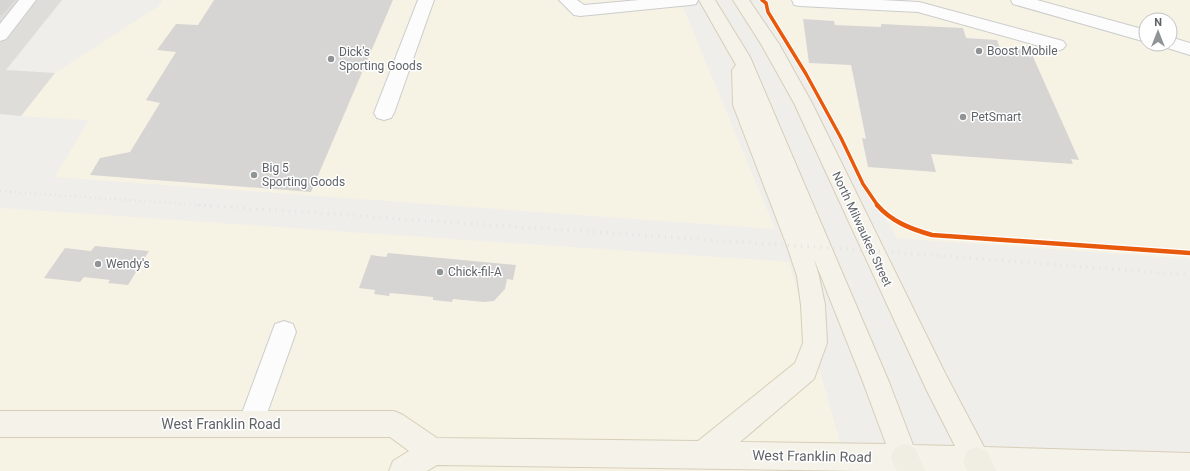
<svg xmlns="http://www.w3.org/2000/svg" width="1190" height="471" viewBox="0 0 1190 471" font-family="Roboto,sans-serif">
	<rect width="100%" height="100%" fill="#efeeea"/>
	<g fill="#f7f3e4" fill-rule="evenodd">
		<path d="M163 0H680L775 229 55 177 89 120 21 116 55 73 159 6Z"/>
		<path d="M768 0H1190V259L897 238 775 19ZM1146 20H1170V44H1146Z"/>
		<path d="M0 208 789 262 848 471H0Z"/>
	</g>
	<path fill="#dfddda" d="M0 0H62L6 70 55 73 21 116 0 114Z"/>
	<g fill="#d6d5d3">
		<path d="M0 0H15L2 15H0Z"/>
		<path d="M214 0H393L311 192 90 175 100 158 130 152 160 103 146 100 176 52 157 50 176 24 198 25Z"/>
		<path d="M803 19 834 21 835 25 881 27V24L963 28 966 38 997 40 1000 48 1030 50 1079 160 1071 159 1073 164 931 154 936 172 868 167 862 138 866 139 851 65 809 63Z"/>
		<path d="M95 246 149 251 128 285 108 283 110 280 84 277 80 282 44 278 65 248 91 251Z"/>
		<path d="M388 253 516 265 513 280 507 279 505 289 494 301 484 302 453 299 452 302 433 300V297L390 293 389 296 374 294 375 290 359 288 371 255 386 257Z"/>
	</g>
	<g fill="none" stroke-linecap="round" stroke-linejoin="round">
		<defs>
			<g id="minor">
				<path d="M19 0H36L6 39 0 41V24Z"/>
				<path d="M418 0H434L394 113 391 118 384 120 377 118 374 113Z"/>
				<path d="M559 0H577L584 5 639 0H698L696 4 690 5 580 16 574 15Z"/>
				<path d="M792 0H881L919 2 1063 41 1066 45 1063 49 1057 51 918 12 800 6 794 5Z"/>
				<path d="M1011 0H1037L1146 30V42L1013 4Z"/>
				<path d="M1170 37 1190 43V55L1164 47 1162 44H1170Z"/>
				<path d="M284 321 293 324 296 332 260 433 251 437 242 433 238 424 272 332 275 324Z"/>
			</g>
			<path id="major" d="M699 0H715L750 57 889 382 913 445 955 446 927 391 794 103 761 44 733 0H749L779 44 812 103 945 373 984 447 1190 453V471H863L437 465 427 471H389L393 461 409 451 390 437H0V411H394L403 415 437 438 698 441 795 363 803 343 801 305 797 276 787 246 733 105 732 70 736 65ZM814 259 863 382 886 444 740 442 814 379 827 343 825 305 819 276Z"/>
			<g id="highway">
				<path d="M905 444 915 448 925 471H897L891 458 895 448Z"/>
				<path d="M977 447 987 451 996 471H967L963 461 967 451Z"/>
			</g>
		</defs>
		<use href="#minor" stroke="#cbcccc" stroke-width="2"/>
		<use href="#major" stroke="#d7ceb8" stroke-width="2"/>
		<use href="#highway" stroke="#c8b996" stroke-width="2"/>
		<use href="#minor" fill="#fdfcfc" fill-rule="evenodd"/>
		<use href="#major" fill="#f4f2e9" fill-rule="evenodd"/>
		<use href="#highway" fill="#f0ede3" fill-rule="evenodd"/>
		<path stroke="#e4e4e4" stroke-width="2.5" stroke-dasharray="1 4" stroke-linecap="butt" d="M0 191 213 206"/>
		<path stroke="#e4e4e4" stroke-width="3.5" stroke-dasharray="1 5.5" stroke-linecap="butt" d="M198 205 873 251 1190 275"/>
		<defs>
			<path id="cycleway-far1" d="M762 0 766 3 768 12 806 74 841 138 863 184 878 206"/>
			<path id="cycleway" d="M877 205C892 222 911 229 932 235L1190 253"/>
		</defs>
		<use href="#cycleway-far1" stroke="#fff" stroke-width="5.5"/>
		<use href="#cycleway" stroke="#fff" stroke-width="7"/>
		<use href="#cycleway-far1" stroke="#e8590c" stroke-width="3.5"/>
		<use href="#cycleway" stroke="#e8590c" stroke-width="4.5"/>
	</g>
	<g fill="#919496" stroke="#fff" stroke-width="1.5">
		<circle cx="979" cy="51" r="4"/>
		<circle cx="331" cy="59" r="4"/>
		<circle cx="963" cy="117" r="4"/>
		<circle cx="254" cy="175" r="4"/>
		<circle cx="98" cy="264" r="4"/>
		<circle cx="440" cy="272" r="4"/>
	</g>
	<g text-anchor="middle" stroke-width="3" stroke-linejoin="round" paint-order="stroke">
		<g font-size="12" fill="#5f6368" stroke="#fff" text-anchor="start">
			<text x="987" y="55">Boost Mobile</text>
			<text x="339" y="56">Dick's<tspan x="339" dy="14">Sporting Goods</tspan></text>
			<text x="971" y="121">PetSmart</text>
			<text x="262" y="172">Big 5<tspan x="262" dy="14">Sporting Goods</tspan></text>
			<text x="106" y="268">Wendy's</text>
			<text x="448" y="276">Chick-fil-A</text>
		</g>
		<g font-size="12" fill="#5f6368" stroke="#fff">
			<text transform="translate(862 229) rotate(65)" y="4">North Milwaukee Street</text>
		</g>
		<g font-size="14" fill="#5f6368" stroke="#fff">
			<text x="221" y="429">West Franklin Road</text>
			<text transform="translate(812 456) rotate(1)" y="5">West Franklin Road</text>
		</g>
	</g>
	<g transform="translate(1158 32)"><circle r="19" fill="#ffffff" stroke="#bfc1c3"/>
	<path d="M0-3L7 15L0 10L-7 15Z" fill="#919496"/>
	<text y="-6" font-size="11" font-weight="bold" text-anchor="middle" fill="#5f6368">N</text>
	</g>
</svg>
